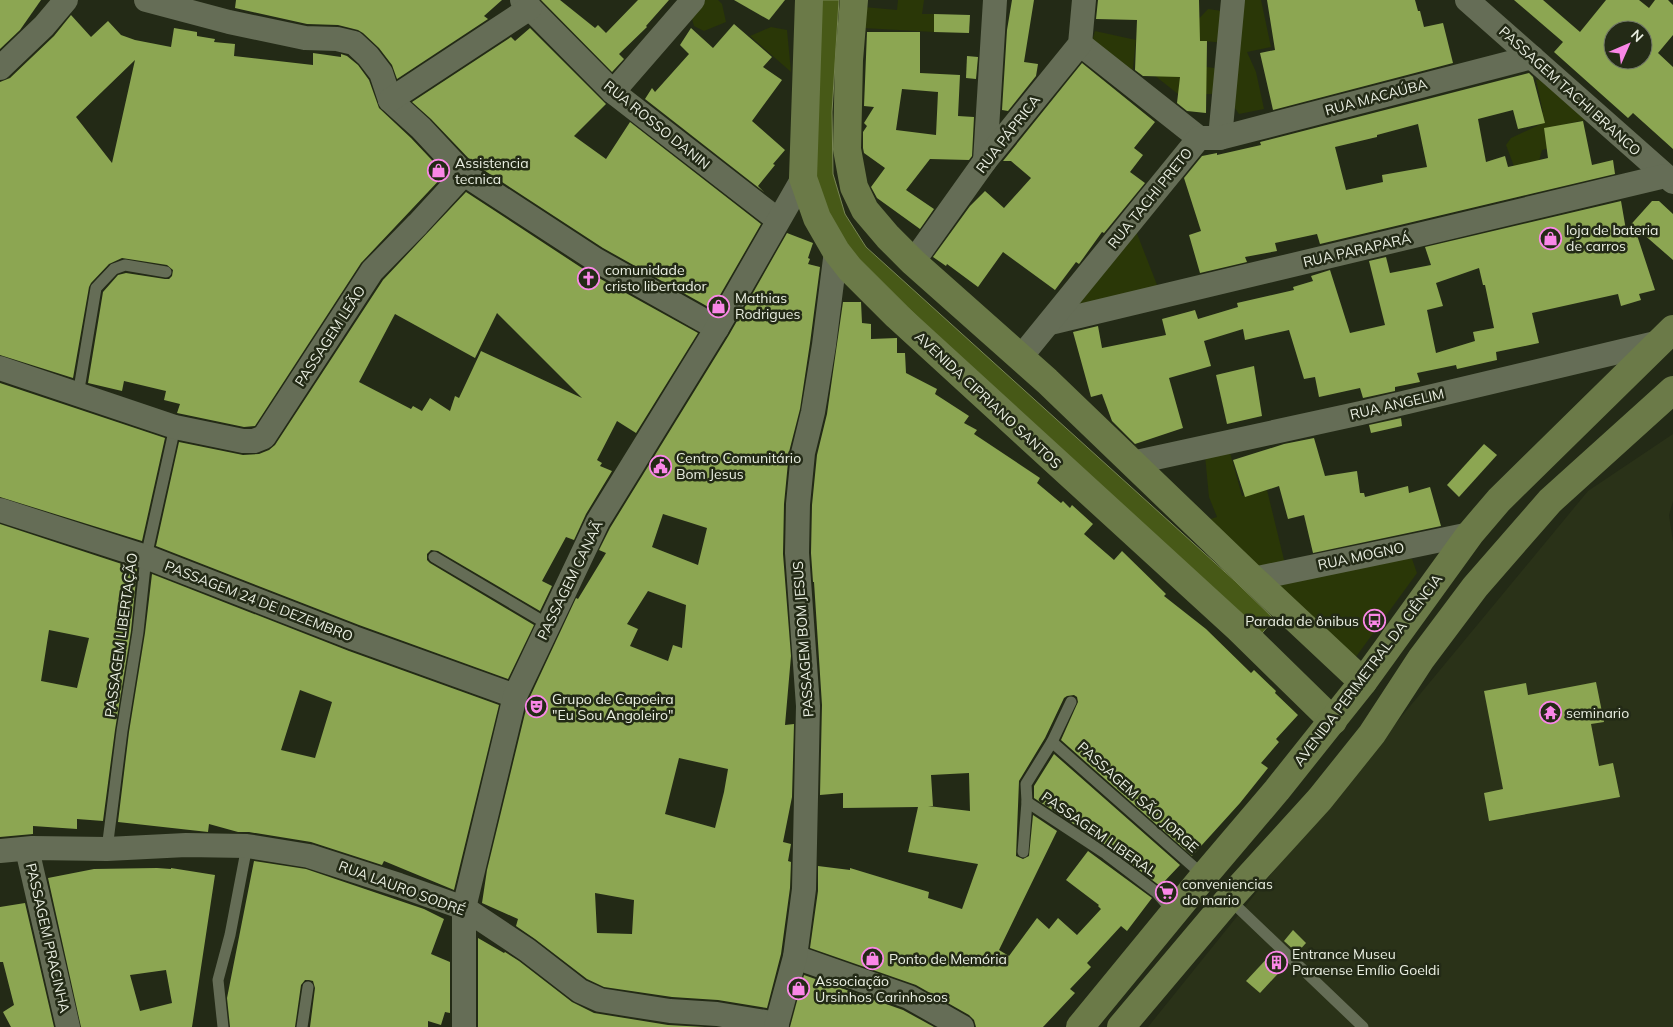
<svg xmlns="http://www.w3.org/2000/svg" width="1673" height="1027" viewBox="0 0 1673 1027" font-family="Mulish,sans-serif">
	<rect width="100%" height="100%" fill="#232a16"/>
	<path fill="#2a3218" d="M1673 434V501L1669 515 1673 542V1027H1148L1268 878 1588 491Z"/>
	<g fill="#2a3707">
		<path d="M702 0H718L722 4 726 22 704 31 694 26 691 15Z"/>
		<path d="M898 0H924L922 14H934V32L863 28 864 7 897 10Z"/>
		<path d="M1242 0H1261L1271 47 1247 52 1256 72 1264 109 1239 114 1230 101Z"/>
		<path d="M1208 9 1229 12 1226 43 1203 41 1190 47 1195 23Z"/>
		<path d="M771 27 787 30 791 72 750 36Z"/>
		<path d="M1095 31 1136 40 1132 76 1091 45Z"/>
		<path d="M1200 66 1221 69 1217 94H1178L1154 75Z"/>
		<path d="M1548 78 1576 103 1585 120 1562 125V145L1542 150 1539 161 1514 166 1506 145 1511 138 1541 124 1536 115 1543 112 1536 80Z"/>
		<path d="M1134 226 1159 290 1060 316Z"/>
		<path d="M1229 449 1242 496 1267 490 1285 564 1252 574 1201 522 1217 517 1209 497 1205 455Z"/>
		<path d="M1387 555 1412 559 1417 573 1350 665 1281 599 1276 579Z"/>
	</g>
	<path fill="#475917" stroke="#788654" d="M816 0H839L832 112 833 174 845 214 866 247 1235 581 1274 619 1258 638 999 398 831 231 812 168Z"/>
	<g fill="#8ca652" fill-rule="evenodd">
		<path d="M0 0H41L20 30 0 49Z"/>
		<path d="M236 0H502L484 16 488 19 397 79 392 65 379 48 363 33 358 30 338 25 307 24 235 8Z"/>
		<path d="M541 0H560L595 28 598 25 606 33 638 0H669L646 26 647 27 619 54 624 59 612 72Z"/>
		<path d="M734 0H785L769 20Z"/>
		<path d="M1012 0H1034L1024 62 1038 64 1036 76 1008 111 1002 110 1007 30Z"/>
		<path d="M1098 0H1199L1200 41H1207L1206 113 1187 111 1177 103 1180 77 1143 76 1135 70 1137 20 1096 19Z"/>
		<path d="M1267 0H1415L1418 11H1420L1424 27 1443 23 1453 63 1273 110 1260 53 1275 50Z"/>
		<path d="M1514 0H1543L1580 32 1606 0H1639L1649 8 1655 0H1668L1673 5V35L1658 53 1673 67V149L1633 113 1628 118 1554 52 1563 42ZM1613 30H1643V60H1613Z"/>
		<path d="M934 14 970 15 969 33 934 32Z"/>
		<path d="M71 15 91 37 108 21 121 35 135 40 171 47 174 28 197 32V36L215 39 214 42 235 44 234 56 313 65V53L341 57V54L347 56 358 65 369 80 379 108 411 138 445 174 361 263 255 426 244 427 177 413 180 404 164 400 166 391 124 381 122 391 88 383 103 292 118 275 126 273 165 279H169L172 276 173 270 167 265 122 258 109 264 91 283 89 287 73 378 0 355V82L10 78 54 36ZM135 60 112 163 76 117Z"/>
		<path d="M734 24 772 57 763 67 782 80 752 121 785 150 773 164 775 165 758 186 764 192 645 99 652 88 655 92 689 54 680 45 691 28 713 48Z"/>
		<path d="M530 28 606 104 574 136 606 159 630 122 761 224 712 309 603 248 473 163 431 119 412 102 511 37 515 41Z"/>
		<path d="M867 32H920V73L960 75 958 116 974 117 972 156 969 160 930 159 906 190 934 209 920 229 877 198 871 187 885 168 864 153 863 148V132L867 126 864 123 874 107 864 106ZM902 89 938 92 936 135 896 130Z"/>
		<path d="M967 56 978 57 976 79 966 78Z"/>
		<path d="M1082 63 1155 122 1134 148 1143 155 1130 172 1145 183 1104 233 1102 232 1079 264 1076 262 1055 290 1003 252 978 287 947 264 946 266 933 257 970 206 985 191 1004 208 1031 178 1011 161H1003Z"/>
		<path d="M1529 73 1533 77 1545 123 1518 129 1513 110 1478 119 1486 162 1505 156 1508 167 1548 158 1544 128 1583 121 1592 165 1613 160 1615 174 1320 244 1317 234 1275 243 1277 251 1245 257 1247 262 1200 273 1189 235 1201 231 1184 178 1202 156 1217 153V155L1261 145 1260 142ZM1418 124 1427 167 1382 175 1383 182 1346 190 1335 147 1377 137V135Z"/>
		<path d="M466 192 588 272 698 333 636 433 617 421 597 460 602 463 600 466 612 471 586 514 574 540 566 537 542 581 552 586 540 611 438 551 431 550 427 554V560L430 563 534 625 508 679 359 625 156 546 179 442 243 455 259 454 269 450 275 445 383 280ZM497 313 582 398 481 351 459 398 455 396 450 411 430 398 422 411 413 406 411 409 359 382 395 314 475 358Z"/>
		<path d="M1621 201 1626 230 1652 201H1659L1673 214V260L1634 226 1655 290 1639 294 1641 300 1621 306 1618 294 1532 313 1539 343 1496 352 1497 360 1457 369 1456 365 1417 373 1420 382 1395 387V391L1363 398 1360 388 1319 397 1315 377 1304 379 1289 330 1245 340 1243 329 1204 341 1211 366 1169 378 1183 428 1135 444 1112 421 1102 394 1091 397 1073 332 1098 326 1102 348 1166 335 1162 319 1195 310 1198 319 1238 307 1237 303 1294 290 1293 287 1313 281 1311 276 1330 270 1350 333 1385 325 1369 261 1386 257 1390 273 1431 265 1425 247ZM1479 268 1483 285H1485L1494 328 1473 332 1475 341 1436 353 1427 310 1443 306 1436 283Z"/>
		<path d="M787 233 813 243 808 258 810 259 808 264 820 267 810 343 800 409 789 452 784 504 783 554 791 656 785 725 794 724 792 797 783 842 791 844 788 861 791 862 790 888 781 954 767 1008 718 1000 672 997 604 987 587 979 535 939 516 926 518 919 482 903 487 870 528 701 576 598 578 599 606 553 599 550 610 528 729 335ZM663 514 707 528 698 565 652 547ZM648 591 686 605 682 648 673 645 668 661 630 646 638 629 627 624ZM679 758 728 769 724 792 715 828 665 814ZM595 893 634 900 632 934 597 933Z"/>
		<path d="M843 302H861L862 323 871 324V339L897 338V353H905L906 373 937 389 935 394 969 416 964 423 977 430 974 434 1040 478 1037 483 1061 503 1063 501 1070 508 1072 505 1093 524 1084 534 1114 560 1122 551 1166 594 1164 596 1206 629 1251 673 1254 670 1276 691 1275 693 1298 715 1276 739 1279 742 1261 763 1268 768 1240 803 1192 856 1061 740 1078 702 1077 697 1074 695 1067 696 1064 698 1045 738 1019 781 1016 856 1023 859 1029 856 1033 815 1057 831 999 950 1009 956 1037 918 1049 929 1058 918 1077 935 1101 909 1098 906 1099 905 1066 880 1088 851 1152 898 1127 931 1121 926 1087 963 1091 967 1070 989 1075 993 1043 1027H976L974 1020 969 1015 916 985 810 948 818 891V866L850 870V868L929 892 928 898 962 909 978 864 908 852 918 807 843 808V793L820 795 822 705 814 582H813L811 553 812 505 817 455 827 414ZM969 773 970 811 928 806H933L931 775Z"/>
		<path d="M1254 366 1262 416 1227 424 1216 375Z"/>
		<path d="M0 383 165 438 142 541 0 497Z"/>
		<path d="M1401 418 1402 426 1371 433 1369 425Z"/>
		<path d="M1314 438 1325 476 1357 471 1360 493H1364L1365 497 1408 486 1409 493 1430 487 1441 526 1313 553 1304 515 1288 519 1279 486 1245 497 1233 460 1284 444Z"/>
		<path d="M1484 444 1497 455 1459 497 1447 485Z"/>
		<path d="M0 524 137 569 131 631 115 730 103 821 77 819V829L33 826V834L0 837ZM49 630 89 638 77 688 41 681Z"/>
		<path d="M152 574 349 651 499 705 454 890 384 861 382 865 311 842 249 832H238L209 824 208 832 118 822 129 732 145 633ZM300 690 332 702 315 758 281 750Z"/>
		<path d="M1596 682 1604 722 1591 724 1599 766 1613 763 1620 797 1489 821 1484 793 1503 789 1484 691 1526 683 1528 695Z"/>
		<path d="M1054 754 1180 865 1160 886 1110 848 1034 798V786Z"/>
		<path d="M254 861 306 869 424 909 444 919 431 954 450 962V1013L445 1012 441 1025 428 1021V1027H310L315 988 313 981 309 980H305L301 985 295 1027H230L227 998Z"/>
		<path d="M157 868 171 869V868L215 875 192 1027H81L48 878 94 869ZM166 970 172 1003 140 1011 130 975Z"/>
		<path d="M25 903 54 1027H11L3 1012 14 1005 3 962H0V907Z"/>
		<path d="M1293 930 1306 943 1297 953 1284 941Z"/>
		<path d="M478 938 504 953 505 952 519 961 572 1002 594 1013 668 1025 705 1027H478Z"/>
		<path d="M1273 952 1287 964 1260 993 1246 981Z"/>
		<path d="M804 975 903 1010 934 1027H790Z"/>
	</g>
	<g fill="none" stroke-linecap="round" stroke-linejoin="round">
		<g stroke="#656d56" stroke-width="11">
			<path d="M78 395 96 288 114 269 125 265 166 272"/>
			<path d="M434 557 549 625"/>
			<path d="M1052 742 1204 876"/>
			<path d="M1027 802 1106 854 1156 892 1174 913"/>
			<path d="M107 849 122 731 138 632 146 557 175 427"/>
			<path d="M1023 852 1027 802 1026 784 1052 742 1071 702"/>
			<path d="M1229 899 1363 1027"/>
			<path d="M223 1027 218 980 230 935 247 846"/>
			<path d="M302 1027 308 987"/>
		</g>
		<g stroke="#656d56" stroke-width="24">
			<path d="M146 0 229 22 305 38 337 39 354 43 368 56 381 73 390 100 421 128 464 174 596 260 717 328"/>
			<path d="M522 0 613 92 778 220"/>
			<path d="M1467 0 1673 182"/>
			<path d="M1080 44 1199 138"/>
			<path d="M0 68 44 26 66 0"/>
			<path d="M613 92 693 0"/>
			<path d="M390 100 530 8"/>
			<path d="M1220 138 1233 0"/>
			<path d="M985 161 995 0"/>
			<path d="M913 262 985 161 1080 44 1084 0"/>
			<path d="M1050 323 1665 176"/>
			<path d="M1020 358 1199 138H1220L1532 57"/>
			<path d="M0 368 175 427 243 441H254L264 437 372 271 418 224 464 174"/>
			<path d="M1132 463 1361 413 1660 342"/>
			<path d="M0 510 146 557 354 638 515 696"/>
			<path d="M1253 579 1470 534"/>
			<path d="M27 849 68 1027"/>
			<path d="M0 851 32 848 107 849 186 845 247 846 309 856 399 885 464 908 527 950 580 991 600 1000 670 1011 717 1014 777 1024"/>
			<path d="M795 957 909 997 962 1027"/>
			<path d="M464 1027V908L515 696 598 521 717 328 803 178"/>
			<path d="M776 1027 795 957 804 889 808 706 797 553 798 504 803 453 813 412 824 345 836 251"/>
		</g>
		<g stroke="#6b7a48" stroke-width="28">
			<path d="M809 0 803 178 817 218 836 251 850 269 897 316 1239 629 1333 721"/>
			<path d="M854 0 849 60 847 149 854 187 865 210 888 237 913 262 1047 381 1253 579 1363 682"/>
			<path d="M1080 1027 1204 876 1277 790 1363 682 1470 534 1499 500 1673 329"/>
			<path d="M1121 1027 1229 899 1320 799 1372 734 1421 659 1475 587 1550 501 1673 390"/>
		</g>
	</g>
	<defs>
		<symbol id="shop-ring" viewBox="-11 -11 22 22"><circle r="9.5" fill="#232a16" stroke="#fa87e7" stroke-width="1.5"/><path d="M-5-2.5h2.3a2.7 3.5 0 0 1 5.4 0H5L5.5 6h-11ZM-1.5-2.5h3a1.5 2.3 0 0 0-3 0Z" fill="#fa87e7"/></symbol>
		<symbol id="church-ring" viewBox="-11 -11 22 22"><circle r="9.5" fill="#232a16" stroke="#fa87e7" stroke-width="1.5"/><path d="M-1.2-6h2.4v3.5h3.3v2.4h-3.3V6h-2.4V-.1h-3.3v-2.4h3.3Z" fill="#fa87e7"/></symbol>
		<symbol id="civic-ring" viewBox="-11 -11 22 22"><circle r="9.5" fill="#232a16" stroke="#fa87e7" stroke-width="1.5"/><path d="M-.6-6.5H3V-4.5H.6V-3L4-1V1h2V6H-6V1h2V-1L-.6-3ZM-1.2 2.5V6h2.4V2.5Z" fill="#fa87e7"/></symbol>
		<symbol id="bus-ring" viewBox="-11 -11 22 22"><circle r="9.5" fill="#232a16" stroke="#fa87e7" stroke-width="1.5"/><path d="M-5-6H5V4H4V6H2V4H-2V6H-4V4H-5ZM-3.5-4V0h7V-4ZM-3.5 1.2v1.5H-2V1.2ZM2 1.2v1.5H3.5V1.2Z" fill="#fa87e7"/></symbol>
		<symbol id="theatre-ring" viewBox="-11 -11 22 22"><circle r="9.5" fill="#232a16" stroke="#fa87e7" stroke-width="1.5"/><path d="M-5-5.5Q0-4 5-5.5V0Q5 5 0 6Q-5 5-5 0ZM-3.3-2.5H-1v1.5H-3.3ZM1-2.5H3.3v1.5H1ZM-2.8 1Q0 5.5 2.8 1Z" fill="#fa87e7"/></symbol>
		<symbol id="temple-ring" viewBox="-11 -11 22 22"><circle r="9.5" fill="#232a16" stroke="#fa87e7" stroke-width="1.5"/><path d="M0-6L5-2H3V0L6.5 2.5H4V6H1.5V3h-3V6H-4V2.5H-6.5L-3 0V-2H-5Z" fill="#fa87e7"/></symbol>
		<symbol id="supermarket-ring" viewBox="-11 -11 22 22"><circle r="9.5" fill="#232a16" stroke="#fa87e7" stroke-width="1.5"/><path d="M-6-5.5h2.5l.6 2H6L4.5 2H-2.5L-4.4-4H-6ZM-1.5 3.2a1.3 1.3 0 1 0 .1 0ZM3 3.2a1.3 1.3 0 1 0 .1 0Z" fill="#fa87e7"/></symbol>
		<symbol id="building-ring" viewBox="-11 -11 22 22"><circle r="9.5" fill="#232a16" stroke="#fa87e7" stroke-width="1.5"/><path d="M-4-6H4V6H1V3H-1V6H-4ZM-2.5-4.3h1.7v1.8h-1.7ZM.8-4.3h1.7v1.8H.8ZM-2.5-1h1.7V.8h-1.7ZM.8-1h1.7V.8H.8Z" fill="#fa87e7"/></symbol>
	</defs>
	<g fill-rule="evenodd">
		<use href="#shop-ring" x="426" y="158" width="25" height="25"/>
		<use href="#shop-ring" x="1538" y="226" width="25" height="25"/>
		<use href="#church-ring" x="576" y="266" width="25" height="25"/>
		<use href="#shop-ring" x="706" y="294" width="25" height="25"/>
		<use href="#civic-ring" x="648" y="454" width="25" height="25"/>
		<use href="#bus-ring" x="1362" y="608" width="25" height="25"/>
		<use href="#theatre-ring" x="524" y="694" width="25" height="25"/>
		<use href="#temple-ring" x="1538" y="700" width="25" height="25"/>
		<use href="#supermarket-ring" x="1154" y="880" width="25" height="25"/>
		<use href="#shop-ring" x="860" y="946" width="25" height="25"/>
		<use href="#building-ring" x="1264" y="950" width="25" height="25"/>
		<use href="#shop-ring" x="786" y="976" width="25" height="25"/>
	</g>
	<g text-anchor="middle" stroke-width="5" stroke-linejoin="round" paint-order="stroke">
		<g font-size="14" fill="#eaefe2" stroke="#232a16">
			<text transform="translate(1570 91) rotate(42)" y="5">PASSAGEM TACHI BRANCO</text>
			<text transform="translate(1376 97) rotate(-15)" y="5">RUA MACAÚBA</text>
			<text transform="translate(657 125) rotate(39)" y="5">RUA ROSSO DANIN</text>
			<text transform="translate(1008 134) rotate(-52)" y="5">RUA PÁPRICA</text>
			<text transform="translate(1150 198) rotate(-51)" y="5">RUA TACHI PRETO</text>
			<text transform="translate(1357 250) rotate(-13)" y="5">RUA PARAPARÁ</text>
			<text transform="translate(330 336) rotate(-57)" y="5">PASSAGEM LEÃO</text>
			<text transform="translate(988 400) rotate(43)" y="5">AVENIDA CIPRIANO SANTOS</text>
			<text transform="translate(1397 404) rotate(-13)" y="5">RUA ANGELIM</text>
			<text transform="translate(1361 556) rotate(-12)" y="5">RUA MOGNO</text>
			<text transform="translate(570 580) rotate(-64)" y="5">PASSAGEM CANAÃ</text>
			<text transform="translate(259 601) rotate(21)" y="5">PASSAGEM 24 DE DEZEMBRO</text>
			<text transform="translate(121 635) rotate(-82)" y="5">PASSAGEM LIBERTAÇÃO</text>
			<text transform="translate(803 639) rotate(-94)" y="5">PASSAGEM BOM JESUS</text>
			<text transform="translate(1368 670) rotate(-53)" y="5">AVENIDA PERIMETRAL DA CIÊNCIA</text>
			<text transform="translate(1138 797) rotate(42)" y="5">PASSAGEM SÃO JORGE</text>
			<text transform="translate(1099 834) rotate(35)" y="5">PASSAGEM LIBERAL</text>
			<text transform="translate(402 888) rotate(20)" y="5">RUA LAURO SODRÉ</text>
			<text transform="translate(48 938) rotate(77)" y="5">PASSAGEM PRACINHA</text>
		</g>
		<g font-size="14" fill="#eaefe2" stroke="#232a16" text-anchor="start">
			<text x="455" y="168">Assistencia<tspan x="455" dy="16">tecnica</tspan></text>
			<text x="1566" y="235">loja de bateria<tspan x="1566" dy="16">de carros</tspan></text>
			<text x="605" y="275">comunidade<tspan x="605" dy="16">cristo libertador</tspan></text>
			<text x="735" y="303">Mathias<tspan x="735" dy="16">Rodrigues</tspan></text>
			<text x="676" y="463">Centro Comunitário<tspan x="676" dy="16">Bom Jesus</tspan></text>
			<text x="1359" y="626" text-anchor="end">Parada de ônibus</text>
			<text x="552" y="704">Grupo de Capoeira<tspan x="552" dy="16">"Eu Sou Angoleiro"</tspan></text>
			<text x="1566" y="718">seminario</text>
			<text x="1182" y="889">conveniencias<tspan x="1182" dy="16">do mario</tspan></text>
			<text x="1292" y="959">Entrance Museu<tspan x="1292" dy="16">Paraense Emílio Goeldi</tspan></text>
			<text x="889" y="964">Ponto de Memória</text>
			<text x="815" y="986">Associação<tspan x="815" dy="16">Ursinhos Carinhosos</tspan></text>
		</g>
	</g>
	<g transform="translate(1628 45) rotate(45)"><circle r="24" fill="#232a16" stroke="#737968"/>
	<path d="M0-4L9 19L0 12L-9 19Z" fill="#fa87e7"/>
	<text y="-8" font-size="14" font-weight="bold" text-anchor="middle" fill="#eaefe2">N</text>
	</g>
</svg>
